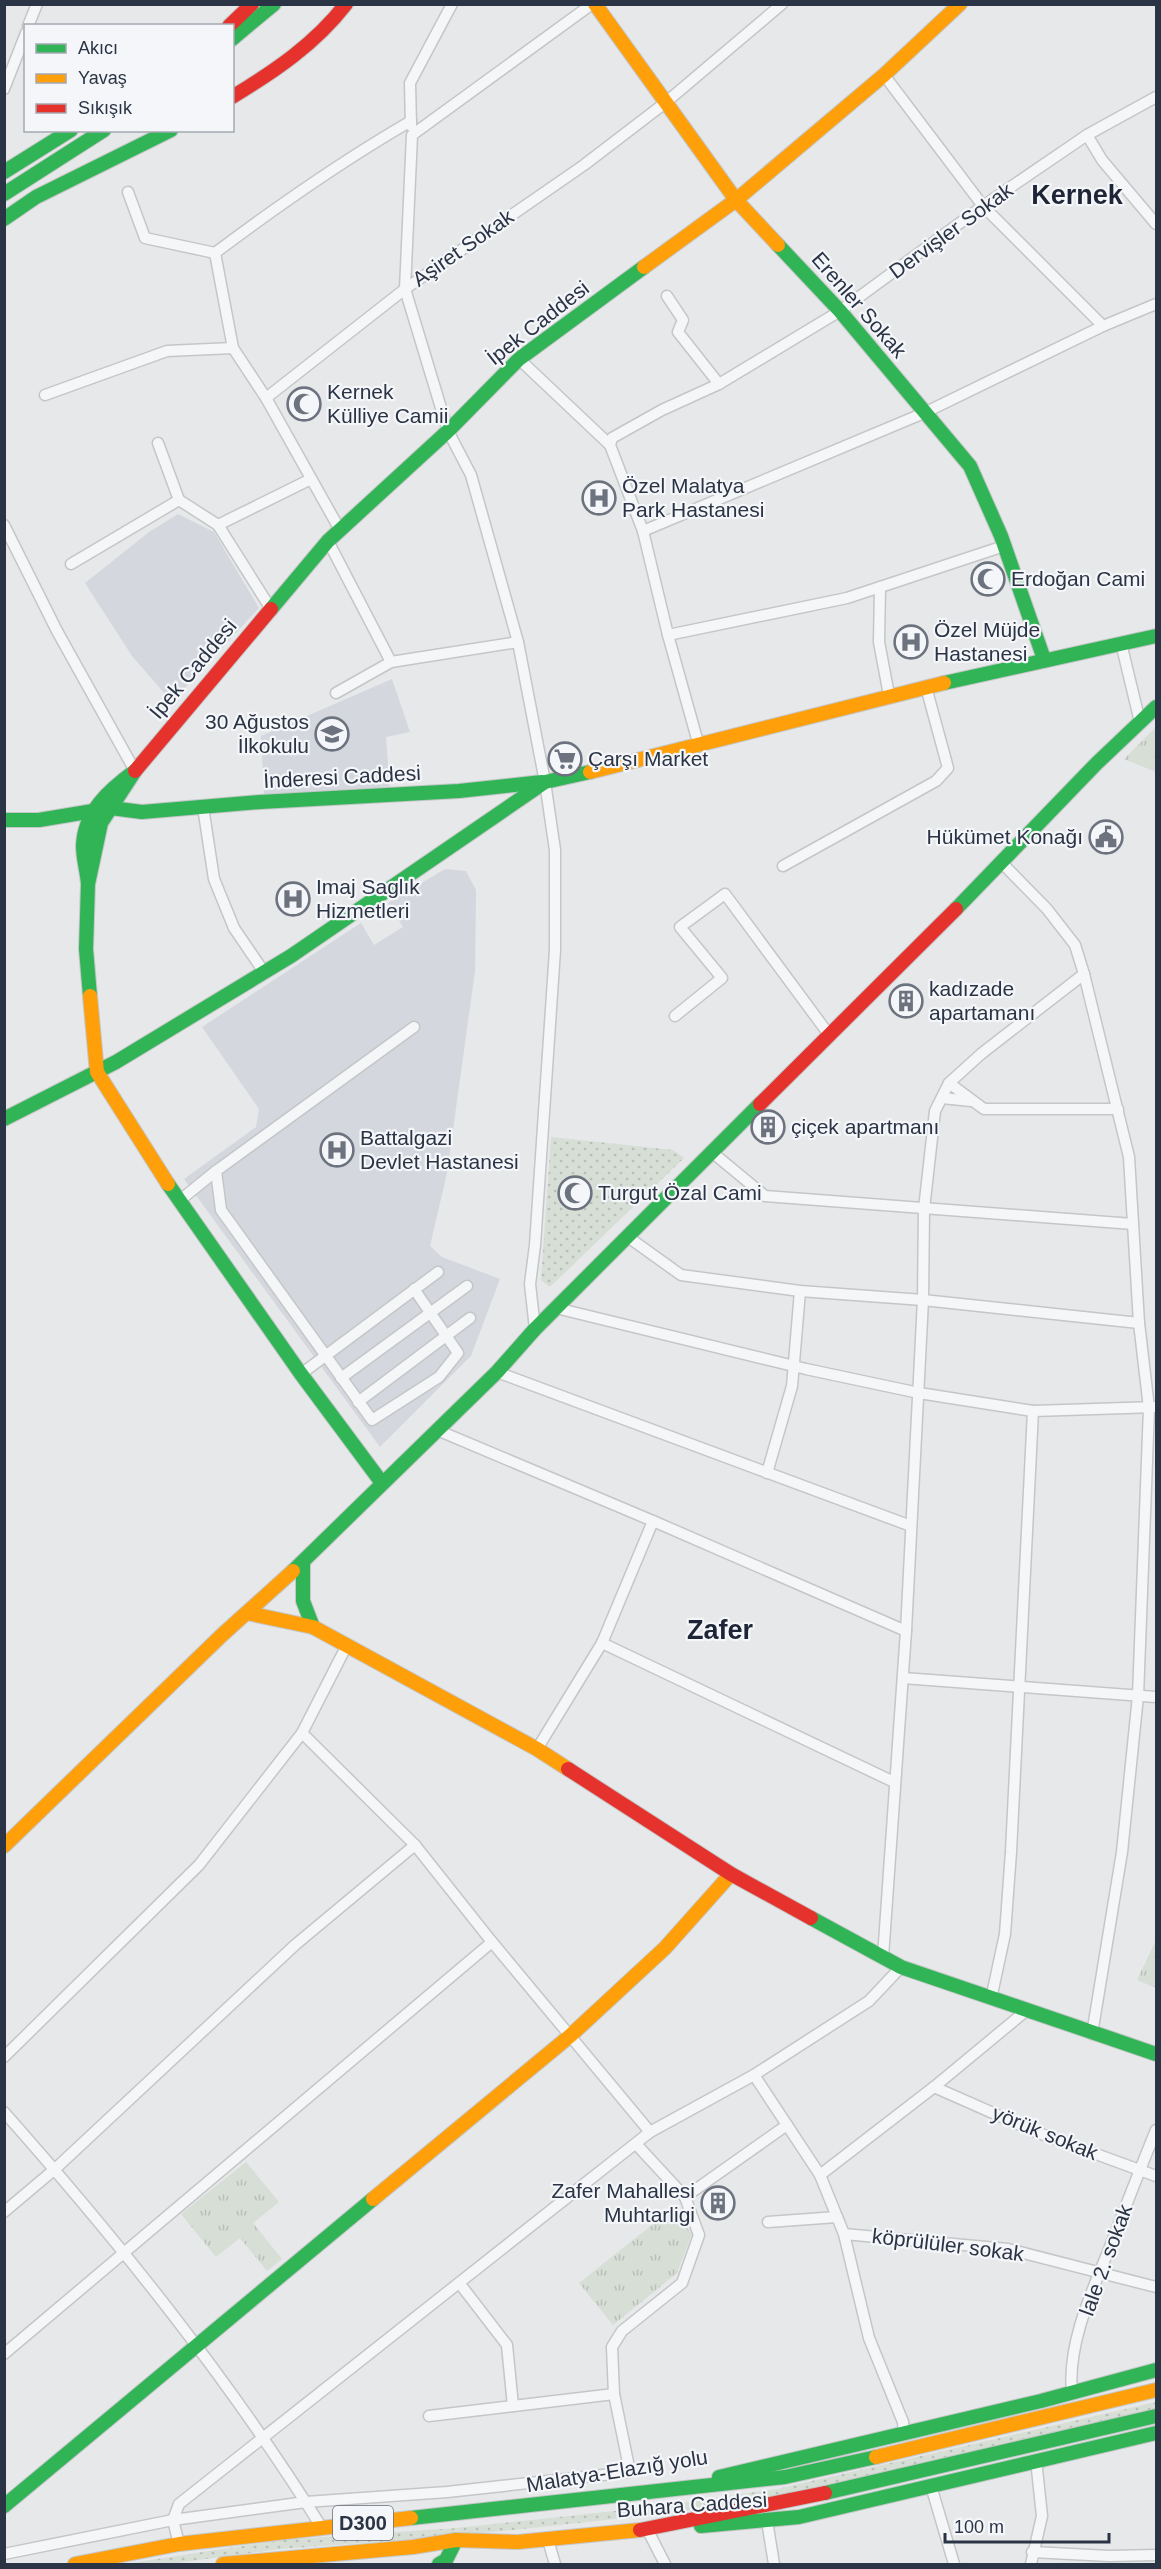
<svg xmlns="http://www.w3.org/2000/svg" width="1161" height="2569" viewBox="0 0 1161 2569" font-family="Helvetica,sans-serif">
	<defs>
		<pattern id="grass-dots" width="8" height="8" patternUnits="userSpaceOnUse" patternTransform="scale(1.5)"><rect width="8" height="8" fill="#d6ded6"/><path d="M2 2h.1M6 6h.1" fill="none" stroke="#b8bfb9" stroke-width="1.8" stroke-linecap="round"/></pattern>
		<pattern id="park-tufts" width="24" height="20" patternUnits="userSpaceOnUse" patternTransform="scale(1.5)"><rect width="24" height="20" fill="#d6ded6"/><path d="M3 7l-1-3M5 7V3M7 7l1-3M15 17l-1-3M17 17v-4M19 17l1-3" fill="none" stroke="#b8bfb9"/></pattern>
	</defs>
	<rect width="100%" height="100%" fill="#e6e8ea"/>
	<g fill="#d4d7dd">
		<path d="M178 514 214 532 259 608 172 702 132 656 85 583 149 532Z"/>
		<path d="M392 679 410 732 386 737 390 791 264 794 261 736Z"/>
		<path d="M445 869 466 871 476 890 475 971 447 1173 430 1246 442 1257 500 1279 471 1356 380 1447 184 1179 256 1127 259 1109 202 1027 361 923 374 945 403 927 388 903Z"/>
	</g>
	<g fill="url(#grass-dots)">
		<path d="M551 1137 673 1150 684 1158 550 1287 541 1280Z"/>
		<path d="M1156 2402V2410L777 2498 652 2515 457 2536 281 2549 169 2564H125L281 2540 457 2528 652 2507 777 2489Z"/>
	</g>
	<g fill="url(#park-tufts)">
		<path d="M1156 727V772L1124 759Z"/>
		<path d="M1156 1940V1988L1137 1980Z"/>
		<path d="M246 2162 279 2202 253 2223 282 2259 267 2271 240 2238 216 2257 181 2214Z"/>
		<path d="M672 2209 692 2234 677 2273 613 2325 579 2283Z"/>
	</g>
	<g fill="none" stroke-linecap="round" stroke-linejoin="round">
		<defs>
			<g id="street">
				<path d="M28 26 37 4"/>
				<path d="M884 75 983 206 1103 326"/>
				<path d="M4 89 26 33"/>
				<path d="M411 126 410 83 452 4"/>
				<path d="M1087 135 1102 160 1156 224"/>
				<path d="M128 192 145 238 215 253C279 205 342 161 411 121"/>
				<path d="M215 253 233 348 266 398 340 530"/>
				<path d="M667 296 683 320 678 332 719 384"/>
				<path d="M519 359 610 445 643 531 924 413 1103 326 1156 304"/>
				<path d="M45 395 167 351 233 348"/>
				<path d="M266 398 405 289 584 165 665 103 782 4"/>
				<path d="M158 443 179 500"/>
				<path d="M610 445 612 438 662 410 719 384 840 311 983 206 1087 135 1156 97"/>
				<path d="M4 525 57 631 135 771"/>
				<path d="M218 525 311 479"/>
				<path d="M643 531 668 635"/>
				<path d="M328 541 391 662 518 642 545 782 555 850V950L535 1245 530 1284 535 1329"/>
				<path d="M71 564 179 500 218 525 271 609"/>
				<path d="M880 587 879 642 889 695"/>
				<path d="M518 642 471 475 448 431 405 289 412 135 592 4"/>
				<path d="M1121 643 1140 722"/>
				<path d="M336 693 391 662"/>
				<path d="M699 746 668 635 847 598 1004 546"/>
				<path d="M203 807 214 879 234 928 264 972"/>
				<path d="M1002 863 1047 909 1075 945 1084 974 1129 1157 1139 1323 1149 1408 1138 1696 1122 1852 1092 2034"/>
				<path d="M783 866 936 781 948 768 926 687"/>
				<path d="M675 1016 722 978 680 927 725 894 830 1036"/>
				<path d="M414 1027 216 1171 221 1210 372 1420 439 1377 458 1353 414 1289"/>
				<path d="M949 1083 984 1109H1118"/>
				<path d="M942 1098 971 1101"/>
				<path d="M713 1153 765 1196 1133 1224"/>
				<path d="M179 1201 216 1171"/>
				<path d="M628 1237 681 1275 800 1291 923 1300 1139 1323"/>
				<path d="M556 1308 806 1369 919 1393 1033 1411 1011 1852 1005 1934 991 1999"/>
				<path d="M497 1372 911 1526"/>
				<path d="M301 1374 438 1272"/>
				<path d="M341 1378 467 1286"/>
				<path d="M358 1402 470 1318"/>
				<path d="M1033 1411 1156 1407"/>
				<path d="M437 1430 653 1521 602 1643 537 1749"/>
				<path d="M767 1473 792 1386 800 1291"/>
				<path d="M653 1521 906 1631 883 1957"/>
				<path d="M906 1631 923 1300 924 1209 935 1111 949 1083 981 1054 1084 974"/>
				<path d="M602 1643 894 1782"/>
				<path d="M903 1678 1156 1697"/>
				<path d="M302 1733 415 1845"/>
				<path d="M4 2057 199 1865 302 1733 346 1647"/>
				<path d="M754 2075 820 2175"/>
				<path d="M934 2087 1036 2132 1156 2176"/>
				<path d="M4 2112C120 2243 229 2379 322 2528"/>
				<path d="M685 2197 787 2125"/>
				<path d="M4 2212 55 2169 295 1945 415 1845 492 1942 650 2132"/>
				<path d="M768 2222 837 2217"/>
				<path d="M844 2234 1008 2249 1156 2287"/>
				<path d="M460 2284 507 2345 513 2406"/>
				<path d="M4 2354 492 1942"/>
				<path d="M1072 2393C1067 2344 1092 2291 1110 2247 1125 2208 1140 2169 1156 2130"/>
				<path d="M429 2416 614 2394"/>
				<path d="M904 2434 903 2422 869 2338 844 2234 820 2175 934 2087 1027 2010"/>
				<path d="M931 2486 954 2564"/>
				<path d="M767 2521 774 2564"/>
				<path d="M647 2529 665 2564"/>
				<path d="M548 2540 555 2564"/>
				<path d="M179 2544 173 2520 179 2504 650 2132 754 2075 869 2001 901 1967"/>
				<path d="M1032 2552 1109 2556 1156 2555"/>
				<path d="M4 2554 173 2520 306 2502 447 2492 630 2472 614 2394 612 2347 622 2331 682 2283 699 2235 685 2197 636 2144"/>
				<path d="M1031 2564 1042 2516 1036 2460"/>
			</g>
			<g id="fast">
				<path d="M232 39 274 4"/>
				<path d="M4 172 71 130"/>
				<path d="M4 194 104 130"/>
				<path d="M4 219 36 197 171 130"/>
				<path d="M778 245 840 311 970 466 1001 536 1044 659"/>
				<path d="M271 609 328 541 448 431 519 359 644 267"/>
				<path d="M944 683 1156 636"/>
				<path d="M4 820H39L111 808 142 812 260 802 459 791 542 782"/>
				<path d="M88 884C87 871 83 859 83 846 84 812 109 790 135 771L101 823 88 884 86 949 90 996"/>
				<path d="M956 909 1097 763 1156 707"/>
				<path d="M4 1119 116 1062 291 956 545 782 590 772"/>
				<path d="M168 1184 301 1374 382 1483"/>
				<path d="M303 1562V1601L313 1627"/>
				<path d="M293 1571 497 1372 535 1329 760 1104"/>
				<path d="M811 1918 901 1967 1156 2054"/>
				<path d="M719 2477 1041 2401 1156 2370"/>
				<path d="M825 2493 1156 2416"/>
				<path d="M4 2506 373 2199"/>
				<path d="M411 2518 785 2477 876 2457"/>
				<path d="M701 2526 799 2517 1156 2433"/>
				<path d="M439 2564 446 2560 456 2540"/>
			</g>
			<g id="slow">
				<path d="M595 4 736 200 778 245"/>
				<path d="M644 267 736 200 884 75 960 4"/>
				<path d="M590 772 944 683"/>
				<path d="M90 996 97 1072 168 1184"/>
				<path d="M247 1613 313 1627 537 1749 568 1769"/>
				<path d="M4 1846 222 1635 293 1571"/>
				<path d="M373 2199 571 2035 665 1948 731 1874"/>
				<path d="M876 2457 1156 2390"/>
				<path d="M75 2564 179 2544 411 2518"/>
				<path d="M223 2564 413 2547 456 2540 518 2542 640 2530"/>
			</g>
			<g id="jam">
				<path d="M229 26 252 4"/>
				<path d="M232 97C275 71 315 44 346 4"/>
				<path d="M135 771 271 609"/>
				<path d="M760 1104 956 909"/>
				<path d="M568 1769 731 1874 811 1918"/>
				<path d="M640 2530 825 2493"/>
			</g>
		</defs>
		<use href="#street" stroke="#c4c6c8" stroke-width="13"/>
		<use href="#fast" stroke="#c4c6c8" stroke-width="16"/>
		<use href="#slow" stroke="#c4c6c8" stroke-width="16"/>
		<use href="#jam" stroke="#c4c6c8" stroke-width="16"/>
		<use href="#street" stroke="#f5f6f7" stroke-width="10"/>
		<use href="#fast" stroke="#30b455" stroke-width="14"/>
		<use href="#slow" stroke="#ff9f0a" stroke-width="14"/>
		<use href="#jam" stroke="#e5322d" stroke-width="14"/>
	</g>
	<defs>
		<symbol id="mosque-ring" viewBox="-11 -11 22 22"><circle r="9.5" fill="#f4f6f9" stroke="#6c737f" stroke-width="1.5"/><path d="M3.5-4.9A6 6 0 1 0 3.5 4.9A5 5 0 1 1 3.5-4.9Z" fill="#6c737f"/></symbol>
		<symbol id="hospital-ring" viewBox="-11 -11 22 22"><circle r="9.5" fill="#f4f6f9" stroke="#6c737f" stroke-width="1.5"/><path d="M-5-5h3v3.5h4V-5h3V5h-3V1.5h-4V5h-3Z" fill="#6c737f"/></symbol>
		<symbol id="school-ring" viewBox="-11 -11 22 22"><circle r="9.5" fill="#f4f6f9" stroke="#6c737f" stroke-width="1.5"/><path d="M0-5L7-2L0 1L-7-2ZM-4 1L0 2.5L4 1V4Q0 6-4 4Z" fill="#6c737f"/></symbol>
		<symbol id="supermarket-ring" viewBox="-11 -11 22 22"><circle r="9.5" fill="#f4f6f9" stroke="#6c737f" stroke-width="1.5"/><path d="M-6-5.5h2.5l.6 2H6L4.5 2H-2.5L-4.4-4H-6ZM-1.5 3.2a1.3 1.3 0 1 0 .1 0ZM3 3.2a1.3 1.3 0 1 0 .1 0Z" fill="#6c737f"/></symbol>
		<symbol id="civic-ring" viewBox="-11 -11 22 22"><circle r="9.5" fill="#f4f6f9" stroke="#6c737f" stroke-width="1.5"/><path d="M-.6-6.5H3V-4.5H.6V-3L4-1V1h2V6H-6V1h2V-1L-.6-3ZM-1.2 2.5V6h2.4V2.5Z" fill="#6c737f"/></symbol>
		<symbol id="building-ring" viewBox="-11 -11 22 22"><circle r="9.5" fill="#f4f6f9" stroke="#6c737f" stroke-width="1.5"/><path d="M-4-6H4V6H1V3H-1V6H-4ZM-2.5-4.3h1.7v1.8h-1.7ZM.8-4.3h1.7v1.8H.8ZM-2.5-1h1.7V.8h-1.7ZM.8-1h1.7V.8H.8Z" fill="#6c737f"/></symbol>
	</defs>
	<g fill-rule="evenodd">
		<use href="#mosque-ring" x="285" y="385" width="38" height="38"/>
		<use href="#hospital-ring" x="580" y="479" width="38" height="38"/>
		<use href="#mosque-ring" x="969" y="560" width="38" height="38"/>
		<use href="#hospital-ring" x="892" y="623" width="38" height="38"/>
		<use href="#school-ring" x="313" y="715" width="38" height="38"/>
		<use href="#supermarket-ring" x="546" y="740" width="38" height="38"/>
		<use href="#civic-ring" x="1087" y="818" width="38" height="38"/>
		<use href="#hospital-ring" x="274" y="880" width="38" height="38"/>
		<use href="#building-ring" x="887" y="982" width="38" height="38"/>
		<use href="#building-ring" x="749" y="1108" width="38" height="38"/>
		<use href="#hospital-ring" x="318" y="1131" width="38" height="38"/>
		<use href="#mosque-ring" x="556" y="1174" width="38" height="38"/>
		<use href="#building-ring" x="699" y="2184" width="38" height="38"/>
	</g>
	<g text-anchor="middle" stroke-width="4.5" stroke-linejoin="round" paint-order="stroke">
		<rect fill="#f4f6f9" stroke="#676e7b" stroke-width="1.5" x="333" y="2506" width="60" height="34" rx="4.5"/>
		<g font-size="20" font-weight="bold" fill="#2b3445">
			<text x="363" y="2530">D300</text>
		</g>
		<g font-size="21" fill="#2b3445" stroke="#f4f6f9">
			<text transform="translate(951 231) rotate(-36)" y="7">Dervişler Sokak</text>
			<text transform="translate(463 248) rotate(-35)" y="7">Aşiret Sokak</text>
			<text transform="translate(859 305) rotate(49)" y="7">Erenler Sokak</text>
			<text transform="translate(538 323) rotate(-38)" y="7">İpek Caddesi</text>
			<text transform="translate(193 669) rotate(-50)" y="7">İpek Caddesi</text>
			<text transform="translate(342 777) rotate(-3)" y="7">İnderesi Caddesi</text>
			<text transform="translate(1045 2133) rotate(22)" y="7">yörük sokak</text>
			<text transform="translate(948 2245) rotate(7)" y="7">köprülüler sokak</text>
			<text transform="translate(1106 2260) rotate(-70)" y="7">lale 2. sokak</text>
			<text transform="translate(617 2471) rotate(-9)" y="7">Malatya-Elazığ yolu</text>
			<text transform="translate(692 2505) rotate(-4)" y="7">Buhara Caddesi</text>
		</g>
		<g font-size="21" fill="#2b3445" stroke="#f4f6f9" text-anchor="start">
			<text x="327" y="399">Kernek<tspan x="327" dy="24">Külliye Camii</tspan></text>
			<text x="622" y="493">Özel Malatya<tspan x="622" dy="24">Park Hastanesi</tspan></text>
			<text x="1011" y="586">Erdoğan Cami</text>
			<text x="934" y="637">Özel Müjde<tspan x="934" dy="24">Hastanesi</tspan></text>
			<text x="309" y="729" text-anchor="end">30 Ağustos<tspan x="309" dy="24">İlkokulu</tspan></text>
			<text x="588" y="766">Çarşı Market</text>
			<text x="1083" y="844" text-anchor="end">Hükümet Konağı</text>
			<text x="316" y="894">Imaj Saglık<tspan x="316" dy="24">Hizmetleri</tspan></text>
			<text x="929" y="996">kadızade<tspan x="929" dy="24">apartamanı</tspan></text>
			<text x="791" y="1134">çiçek apartmanı</text>
			<text x="360" y="1145">Battalgazi<tspan x="360" dy="24">Devlet Hastanesi</tspan></text>
			<text x="598" y="1200">Turgut Özal Cami</text>
			<text x="695" y="2198" text-anchor="end">Zafer Mahallesi<tspan x="695" dy="24">Muhtarligi</tspan></text>
		</g>
		<g font-size="27" font-weight="bold" fill="#1d2536" stroke="#f4f6f9">
			<text x="1077" y="204">Kernek</text>
			<text x="720" y="1639">Zafer</text>
		</g>
	</g>
	<rect width="1161" height="2569" fill="none" stroke="#2b3445" stroke-width="12"/>
	<rect x="24" y="24" width="210" height="108" fill="#f4f6f9" stroke="#a4a8b1" stroke-width="1.5"/>
	<rect x="36" y="44" width="30" height="9" fill="#30b455" stroke="#a4a8b1" stroke-width="1.5"/>
	<text x="78" y="54" font-size="18" fill="#2b3445">Akıcı</text>
	<rect x="36" y="74" width="30" height="9" fill="#ff9f0a" stroke="#a4a8b1" stroke-width="1.5"/>
	<text x="78" y="84" font-size="18" fill="#2b3445">Yavaş</text>
	<rect x="36" y="104" width="30" height="9" fill="#e5322d" stroke="#a4a8b1" stroke-width="1.5"/>
	<text x="78" y="114" font-size="18" fill="#2b3445">Sıkışık</text>
	<path d="M945 2533v9h164v-9" fill="none" stroke="#2b3445" stroke-width="3"/>
	<text x="954" y="2533" font-size="18" fill="#2b3445" stroke="#f4f6f9" stroke-width="4.5" paint-order="stroke">100 m</text>
</svg>
